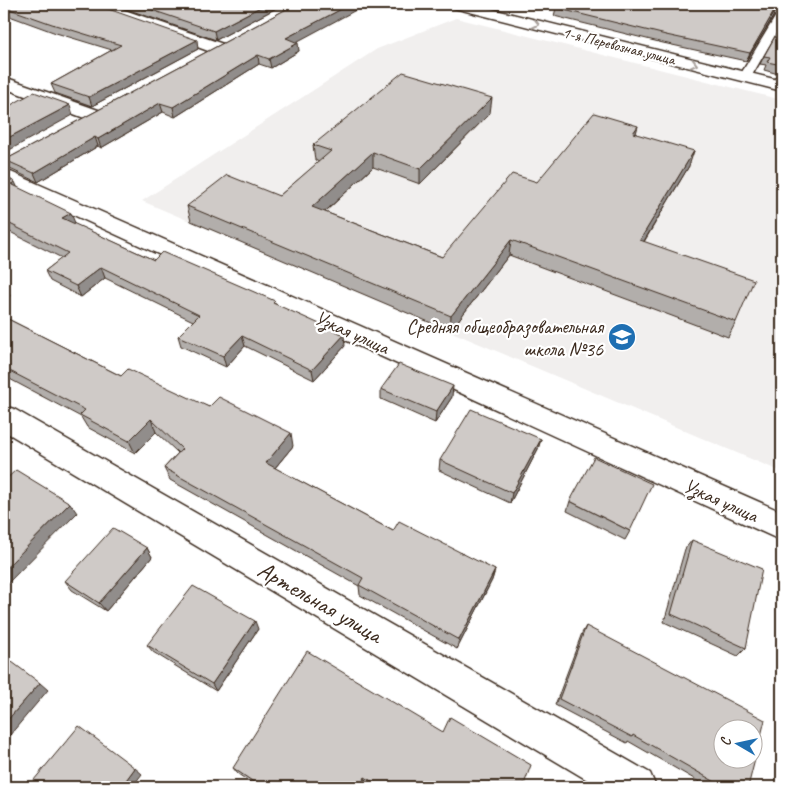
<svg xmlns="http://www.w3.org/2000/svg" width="786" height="791" viewBox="0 0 786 791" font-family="Caveat,sans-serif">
	<rect width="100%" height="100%" fill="#fff"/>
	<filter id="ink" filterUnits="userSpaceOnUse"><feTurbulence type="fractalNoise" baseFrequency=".02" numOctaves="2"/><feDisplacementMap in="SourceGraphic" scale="10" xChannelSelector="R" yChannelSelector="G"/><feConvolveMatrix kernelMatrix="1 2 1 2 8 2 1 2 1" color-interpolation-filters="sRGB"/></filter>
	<g filter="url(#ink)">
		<path fill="#f1efee" d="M456 18 782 100V472L142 201 377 49Z"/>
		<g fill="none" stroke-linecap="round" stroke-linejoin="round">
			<defs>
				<path id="service" d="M782 11V23L751 77 749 80H741L739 77 777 14Z"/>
				<g id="minor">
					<path d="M86 4H107L223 44 225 48 223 52H211L88 7Z"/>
					<path d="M740 4H766L782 7V17L742 7Z"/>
					<path d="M4 77 101 111 103 115 101 119 94 121 87 119 4 88Z"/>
					<path d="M4 169 782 512V541L4 183Z"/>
					<path d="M4 406 14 409 650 773 656 787H599L4 431Z"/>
				</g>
				<path id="secondary" d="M447 4H472L782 81V91L450 7Z"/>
			</defs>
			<use href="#service" stroke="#3b2a1e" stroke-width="3"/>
			<use href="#minor" stroke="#3b2a1e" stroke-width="3"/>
			<use href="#secondary" stroke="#3b2a1e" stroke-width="3"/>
			<use href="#service" fill="#fff" fill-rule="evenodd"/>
			<use href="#minor" fill="#fff" fill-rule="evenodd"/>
			<use href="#secondary" fill="#fff" fill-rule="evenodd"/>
		</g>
		<g fill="#b2aeab" stroke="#3b2a1e">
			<path d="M4 4 198 49 92 106 55 93 51 84 112 50 56 33 4 14V15Z"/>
			<path d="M112 4H284L216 40Z"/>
			<path d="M296 4V42L299 51 271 68 259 64 175 117 163 112 101 148 98 146 38 182 10 169 5 160Z"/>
			<path d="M556 8 773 17 746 61 663 43 554 16Z"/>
			<path d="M782 24V75L764 70 766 65 760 64 764 56Z"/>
			<path d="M490 113 420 184 373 167 325 212 442 257 537 182 636 134 689 166 644 242 736 322 728 337 509 255 450 331 191 221 187 206 279 196 319 162 315 160 313 145Z"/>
			<path d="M4 176 18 188 75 223 74 224 154 260 276 304 345 346 314 380 245 346 226 367 181 346 178 336 193 321 105 278 81 297 50 281 45 271 62 258 4 229Z"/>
			<path d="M4 317 121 376 209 407 293 446 275 468 393 531 495 570 492 580 457 649 360 595 359 586 170 480 164 468 178 453 156 432 135 453 87 427 81 417 4 376Z"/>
			<path d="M381 389 452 397 435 423 381 399Z"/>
			<path d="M541 439 538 449 510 503 439 470 440 460Z"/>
			<path d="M570 501 630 531 625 540 567 511Z"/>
			<path d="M692 540 746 648 738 656 664 622 685 549Z"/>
			<path d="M147 548 152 557 106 611 72 590 65 581Z"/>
			<path d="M586 626 748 787H708L628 741 627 743 555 705 582 633Z"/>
			<path d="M258 629 216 691 153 652 147 645Z"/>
			<path d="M443 732 523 787H373L366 783 364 787H257L238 774 233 768Z"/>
		</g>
		<g fill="#918d8b" stroke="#3b2a1e">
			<path d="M266 4H284L216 40 214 31Z"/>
			<path d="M351 4H367L287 47 286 38Z"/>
			<path d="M776 8 773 17 746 61 750 53Z"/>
			<path d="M197 40 198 49 92 106 89 97Z"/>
			<path d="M298 43 299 51 271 68 269 59Z"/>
			<path d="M258 55 259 64 175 117 173 107Z"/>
			<path d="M492 98 490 113 420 184V169Z"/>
			<path d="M160 103 163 112 101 148 98 139Z"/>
			<path d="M70 105 73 115 4 153V140Z"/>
			<path d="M638 126 634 141 633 133Z"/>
			<path d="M95 137 98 146 38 182 34 173Z"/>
			<path d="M694 151 689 166 635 256 640 240Z"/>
			<path d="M373 152V167L314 222 312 207Z"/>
			<path d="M15 182 20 193 11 184Z"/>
			<path d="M71 213 75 223 67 229 62 218Z"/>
			<path d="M511 240 509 255 450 331 451 316Z"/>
			<path d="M101 267 105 278 81 297 76 286Z"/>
			<path d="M4 286 10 296 4 300Z"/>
			<path d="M344 335 345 346 314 380 312 370Z"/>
			<path d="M242 336 245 346 226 367 223 356Z"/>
			<path d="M453 386 452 397 435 423 436 412Z"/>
			<path d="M151 419 156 432 135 453 129 441Z"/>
			<path d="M291 433 293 446 269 475 266 463Z"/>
			<path d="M541 439 538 449 510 503 512 493Z"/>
			<path d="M70 503 77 513 7 584 4 581V570Z"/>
			<path d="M147 548 152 557 106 611 99 603Z"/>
			<path d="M495 570 492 580 457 649 459 640Z"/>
			<path d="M255 621 258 629 216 691 212 684Z"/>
			<path d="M40 683 48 690 4 742V724Z"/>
			<path d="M135 768 142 774 132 787H121Z"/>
			<path d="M365 777 366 783 364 787H360Z"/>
		</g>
		<g fill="#cfcac7" stroke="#3b2a1e" fill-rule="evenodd">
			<path d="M4 4H94L197 40 89 97 51 84 121 45 52 24 4 7Z"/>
			<path d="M134 4H266L214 31Z"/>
			<path d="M296 4H351L286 38 298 43 269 59 258 55 173 107 160 103 98 139 95 137 34 173 5 160Z"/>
			<path d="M560 4H757L776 8 750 53 666 35 556 8Z"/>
			<path d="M782 24V65L767 62 770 57 764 56Z"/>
			<path d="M403 72 492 98 420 169 373 152 312 207 442 257 512 174 537 182 594 113 638 126 633 133 694 151 640 240 754 280 736 322 511 240 451 316 187 206 227 175 279 196 331 151 313 145Z"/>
			<path d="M34 92 70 105 4 140V102L11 105Z"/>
			<path d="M4 176 15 182 11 184 71 213 62 218 154 260 162 252 275 301 273 303 344 335 312 370 242 336 223 356 178 336 199 315 101 267 76 286 45 271 68 253 4 221Z"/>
			<path d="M4 317 121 376 128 369 209 407 219 397 291 433 266 463 393 531 399 521 495 570 459 640 359 585 363 578 164 468 182 449 151 419 129 441 80 415 85 410 4 368Z"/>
			<path d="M399 364 453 386 436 412 381 389Z"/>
			<path d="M471 409 541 439 512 493 440 460Z"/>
			<path d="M594 457 652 484 630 531 570 501Z"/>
			<path d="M16 470 70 503 4 570V481Z"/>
			<path d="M113 528 147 548 99 603 65 581Z"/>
			<path d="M692 540 762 569 746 648 671 614Z"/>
			<path d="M193 586 255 621 212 684 147 645Z"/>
			<path d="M586 626 765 720 748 787H724L633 735 632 737 559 699ZM724 728H754V758H724Z"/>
			<path d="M307 651 443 732 450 717 531 765 523 787H382L365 777 360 787H261L233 768Z"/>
			<path d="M4 656 40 683 4 724Z"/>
			<path d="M79 726 135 768 121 787H28Z"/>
		</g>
		<defs><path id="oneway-chevron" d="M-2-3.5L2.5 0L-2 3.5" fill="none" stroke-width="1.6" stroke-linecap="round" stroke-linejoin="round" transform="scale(1.25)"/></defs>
		<g stroke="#a79f9a">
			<use href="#oneway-chevron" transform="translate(536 24) rotate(14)"/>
			<use href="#oneway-chevron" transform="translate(694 64) rotate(14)"/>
		</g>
	</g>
	<defs>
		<symbol id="school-disc" viewBox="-11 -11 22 22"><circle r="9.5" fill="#1f6fb2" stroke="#fff"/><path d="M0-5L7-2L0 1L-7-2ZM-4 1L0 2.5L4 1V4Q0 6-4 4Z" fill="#fff"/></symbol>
	</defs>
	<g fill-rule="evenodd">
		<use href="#school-disc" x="606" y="321" width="32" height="32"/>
	</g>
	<g text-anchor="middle" stroke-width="4.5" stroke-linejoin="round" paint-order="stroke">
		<g font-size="16" fill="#3b2a1e" stroke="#fff">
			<text transform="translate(619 45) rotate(14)" y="6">1-я Перевозная улица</text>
		</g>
		<g font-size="20" fill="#3b2a1e" stroke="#fff" text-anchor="end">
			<text x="603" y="333">Средняя общеобразовательная<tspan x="603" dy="23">школа №36</tspan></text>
		</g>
		<g font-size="20" fill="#3b2a1e" stroke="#fff">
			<text transform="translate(352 332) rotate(24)" y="7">Узкая улица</text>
			<text transform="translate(721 500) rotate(24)" y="7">Узкая улица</text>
		</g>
		<g font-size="24" fill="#3b2a1e" stroke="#fff">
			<text transform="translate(320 602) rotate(30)" y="8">Артельная улица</text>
		</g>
	</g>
	<rect width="786" height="791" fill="none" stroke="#fff" stroke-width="20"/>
	<rect x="10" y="10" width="766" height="771" fill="none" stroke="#3b2a1e" stroke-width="2" filter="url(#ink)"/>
	<g transform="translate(738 744) rotate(279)"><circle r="24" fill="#ffffff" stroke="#b1aaa5"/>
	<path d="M0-4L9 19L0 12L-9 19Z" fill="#1f6fb2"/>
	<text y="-8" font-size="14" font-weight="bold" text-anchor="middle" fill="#3b2a1e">С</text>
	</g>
</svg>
